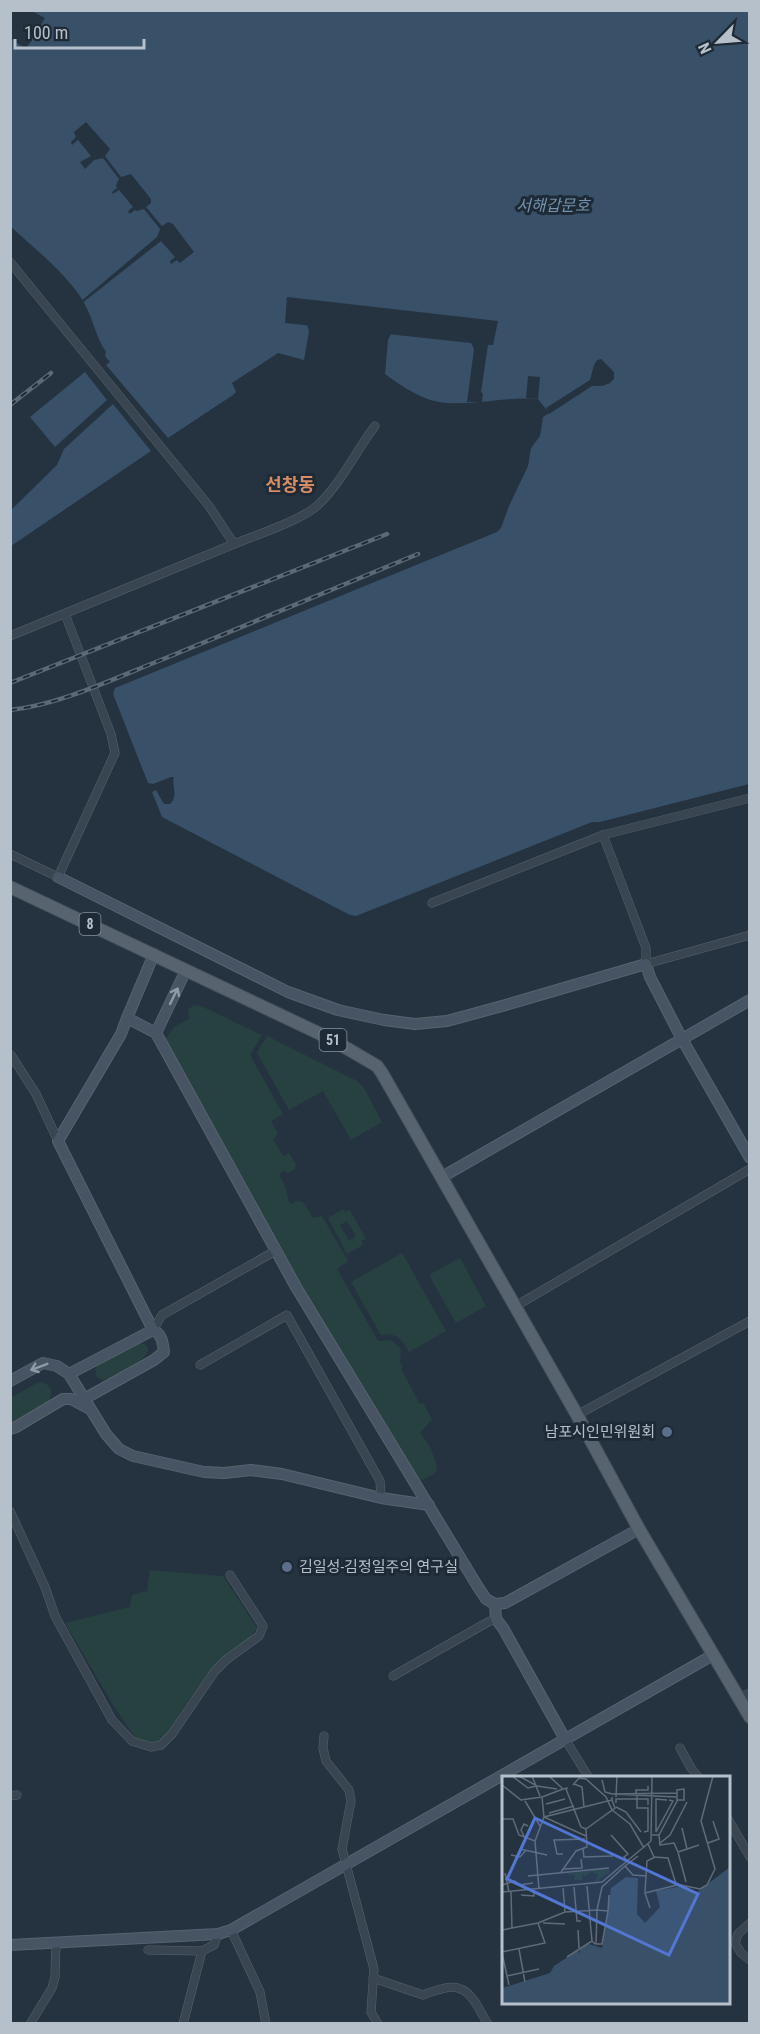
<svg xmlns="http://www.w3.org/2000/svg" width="760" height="2034" viewBox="0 0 760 2034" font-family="'Roboto Condensed','Noto Sans KR',sans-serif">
	<rect width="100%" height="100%" fill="#253340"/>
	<g fill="#274141" fill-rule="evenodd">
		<path d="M193 1005 201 1006 262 1035 250 1055 283 1114 271 1121 278 1134 273 1139 283 1156 289 1153 296 1165 294 1170 288 1173 284 1170 279 1175 286 1188 289 1202 292 1204 298 1200 304 1203 313 1218 322 1216 348 1261 337 1269 378 1341 391 1340 401 1349 400 1363 403 1367 401 1369 420 1404 423 1403 432 1419 420 1433C429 1445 435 1454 437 1470L434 1474 419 1481 300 1285 164 1042 174 1027 189 1019 188 1010Z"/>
		<path d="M267 1036 357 1081 364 1088 382 1122 351 1140 323 1091 289 1110 257 1053Z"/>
		<path d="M344 1209 345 1212 350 1210 366 1239 361 1241 363 1245 347 1254 328 1218ZM347 1221 356 1236 349 1241 340 1225Z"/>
		<path d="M402 1253 446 1331 409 1352C402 1339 396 1332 381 1335L351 1282Z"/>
		<path d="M460 1258 486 1306 456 1323 429 1275Z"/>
		<path d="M139 1342C169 1351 116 1374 107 1379L102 1380 97 1377 95 1369 99 1364Z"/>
		<path d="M39 1382C50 1383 54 1391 49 1401L11 1423 10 1398Z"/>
		<path d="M150 1570 223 1576 257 1628 248 1640 216 1664 185 1706 172 1729 159 1741 151 1743H144L135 1737 113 1705 65 1623 130 1607 132 1595 147 1591Z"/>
	</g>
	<g fill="#385068">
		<path d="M10 11H749V784L600 822H592L356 916 350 915 162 817 152 792 156 790 164 804H170C179 795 171 785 174 777H171L153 784 148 783 113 694 115 688 497 532 501 528 509 506 528 466 531 448 540 436 543 417 549 413 538 399C508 396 478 405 448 403 424 402 403 387 385 374L388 340 391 334 307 325 309 331 304 360 278 353 232 383 236 392 233 395 168 438 106 365 110 362 105 356 106 352C95 336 93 317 83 301 68 275 33 247 11 227Z"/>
		<path d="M85 372 107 400 55 447 30 417Z"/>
		<path d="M113 404 151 451 11 546V510L57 465 64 449Z"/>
	</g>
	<g fill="#253340">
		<path d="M11 10 32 11 45 18 26 49 11 39Z"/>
		<path d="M86 122 110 149 105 156 121 177 131 174 151 199V203L146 207 162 226 168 222 173 224 194 252 180 263 177 260 171 264 170 261 175 257 161 241 81 304 80 302 157 237 160 229 144 209 137 211 135 210 130 214 128 211 133 207 119 190 113 194 112 192 117 188 116 185 119 179 103 158 94 160 85 169 80 162 91 156 78 140 72 145 71 142 76 137 74 132Z"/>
		<path d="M287 297 498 321 493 345H488L481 392 483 394 482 402H467L474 349 471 343 285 323Z"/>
		<path d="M601 359 614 372V379L610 383 602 386H592L549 414 546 408 590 380 594 365 597 360Z"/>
		<path d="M528 376 540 377 538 399 526 398Z"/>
	</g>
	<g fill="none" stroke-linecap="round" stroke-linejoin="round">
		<defs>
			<g id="street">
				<path d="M10 262 209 506 234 544C256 535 302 520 318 505 341 483 356 451 375 426"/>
				<path d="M10 636 234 544"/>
				<path d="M603 835 646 948V964L750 935"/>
				<path d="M10 854 58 877 115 753 111 734 65 614"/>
				<path d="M432 903 603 835 750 798"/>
				<path d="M11 1055 36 1094 58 1141"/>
				<path d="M514 1307 750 1169"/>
				<path d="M153 1330 162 1315 277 1250"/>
				<path d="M200 1365 287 1315 380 1481 381 1498"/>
				<path d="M577 1415 750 1321"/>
				<path d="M10 1511 45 1587 55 1616 112 1720 132 1741 151 1747 161 1745 172 1734 215 1671 226 1660 259 1636 263 1626 230 1575"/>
				<path d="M393 1676 488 1622 496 1619"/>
				<path d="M739 1698 750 1693"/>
				<path d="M324 1736 323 1748 326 1761 349 1790 351 1801 342 1849 374 1969 371 2012 378 2024"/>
				<path d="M565 1739 589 1778"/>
				<path d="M680 1748 691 1768 699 1778"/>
				<path d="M10 1796 17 1795"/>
				<path d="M728 1819 750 1857"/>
				<path d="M750 1923 738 1934 735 1943 741 1953 750 1960"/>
				<path d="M231 1930 260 1992 266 2024"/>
				<path d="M148 1950 202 1951 214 1945 218 1934"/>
				<path d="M373 1978 423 1995C441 1989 458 1980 472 1998 479 2006 482 2016 488 2024"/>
				<path d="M30 2024 52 1988 55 1977 56 1943"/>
				<path d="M183 2024 202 1951"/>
			</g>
			<g id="secondary">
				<path d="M58 877 288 992 338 1010 384 1020 415 1024 447 1021 502 1006 646 964 650 977 682 1039 750 1158"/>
				<path d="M154 954 127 1018 156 1033 186 970"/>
				<path d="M156 1033 296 1287 478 1587 486 1599 495 1604 496 1619 503 1628 565 1739"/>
				<path d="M442 1177 750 1000"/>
				<path d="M69 1374 153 1330"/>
				<path d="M10 1381 43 1363 57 1366 69 1374 106 1434 119 1449 133 1456 204 1472 224 1473 251 1470 282 1474 381 1498 429 1505"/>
				<path d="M84 1399 154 1360 164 1352C163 1343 162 1334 153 1330L58 1141 121 1034 127 1018"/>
				<path d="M10 1429 16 1427 63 1399H71L88 1408"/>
				<path d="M495 1604 505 1603 639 1529"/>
				<path d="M10 1945 218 1934 231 1930 713 1655"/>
			</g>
			<path id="primary" d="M10 887 331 1039 377 1066 382 1073 577 1415 639 1529 750 1717"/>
		</defs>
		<use href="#street" stroke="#57636e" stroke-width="9"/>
		<use href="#secondary" stroke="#57636e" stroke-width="12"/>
		<use href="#primary" stroke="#434e59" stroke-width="14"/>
		<use href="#street" stroke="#394550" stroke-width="8"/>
		<use href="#secondary" stroke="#475463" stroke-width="10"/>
		<use href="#primary" stroke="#576470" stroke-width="12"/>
		<defs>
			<g id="rail">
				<path d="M10 405 51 373"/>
				<path d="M10 683 387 534"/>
				<path d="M10 710C60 705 115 678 161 660 247 625 333 589 418 554"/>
			</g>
		</defs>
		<use href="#rail" stroke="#5b6977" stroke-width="4.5"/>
		<use href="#rail" stroke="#1e2a35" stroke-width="2" stroke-dasharray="7" stroke-linecap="butt"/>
	</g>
	<defs><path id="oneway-shaft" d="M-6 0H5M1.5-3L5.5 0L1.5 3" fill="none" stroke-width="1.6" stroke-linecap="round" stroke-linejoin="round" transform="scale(1.5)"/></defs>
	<g stroke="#8f9aa7">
		<use href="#oneway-shaft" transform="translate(174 996) rotate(-64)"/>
		<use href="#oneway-shaft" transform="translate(39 1367) rotate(159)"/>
	</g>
	<g fill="#5c6f8a" stroke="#1e2a35" stroke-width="2">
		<circle cx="667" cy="1432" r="6"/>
		<circle cx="287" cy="1567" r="6"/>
	</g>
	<g text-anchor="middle" stroke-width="6" stroke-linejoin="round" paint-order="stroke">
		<g fill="#1e2a35" stroke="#88939e" stroke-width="1.5">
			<rect x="79.5" y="913" width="21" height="22" rx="4.5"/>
			<rect x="319.5" y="1029" width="27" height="22" rx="4.5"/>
		</g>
		<g font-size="14" font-weight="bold" fill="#b6c0cb">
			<text x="90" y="929">8</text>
			<text x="333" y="1045">51</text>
		</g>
		<g font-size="15" fill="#b6c0cb" stroke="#1e2a35" text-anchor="end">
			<text x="655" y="1437">남포시인민위원회</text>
			<text x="299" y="1572" text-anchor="start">김일성-김정일주의 연구실</text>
		</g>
		<g font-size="16" font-style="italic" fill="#7593ae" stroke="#1e2a35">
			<text x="553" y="211">서해갑문호</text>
		</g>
		<g font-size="18" font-weight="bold" fill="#d78c64" stroke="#1e2a35">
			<text x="290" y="491">선창동</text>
		</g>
	</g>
	<g transform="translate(502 1776)">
		<rect width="228" height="228" fill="#253340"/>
		<path d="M106 92 108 96 92 107 96 98 89 96 83 101 80 98 81 104H73L72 99 62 98Z" fill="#274141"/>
		<path d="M228 91V228H0V212L48 197 52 190 76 174 77 178 78 173 87 168 100 172 109 112 124 101 136 102 135 138 143 147 158 131 154 115 180 110 195 116Z" fill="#385068"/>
		<path fill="none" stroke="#5f6b78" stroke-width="1.5" d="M10 0 26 12 34 10M17 0 35 10 55 13M30 0 38 20M47 0 61 13 66 12M100 4 103 16 110 18M72 8 80 11 82 31M0 9 19 24 40 21M71 9 77 2 84 3 104 21 110 34M61 13 40 21 42 41 84 60M134 17V14H146V10M135 20V32H146V55L142 56M114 21 115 0M175 21 110 18 175 17M165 24 154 23V56L171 25 167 24M23 25 38 50M114 27V23H146V29M44 28 63 23M114 31 124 36 139 56M110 34 128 48 142 72M47 37 72 30M0 43H11L17 59 33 65M180 52 185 73M84 53 113 32 110 24M109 59 126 78 122 81 125 85M150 59H157L175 25V14L182 13V24H175M157 59 158 69 172 67 176 76 197 69M23 62 19 54 22 48 26 50M206 67 217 63 211 45M146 68 152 81 166 82 174 108 198 113 205 109 213 93 199 45 211 0M157 68 168 59 185 26M18 73 45 79M81 73 82 81 111 80M176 76 184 106M61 78H55L52 64 83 63M9 79 18 81 24 74M136 80 123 90 131 99 144 100M62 93 80 92 79 83M59 96 74 75 85 71 84 53 79 51 64 13M3 97 7 116M26 100 107 92M0 109 13 105 17 109 31 107M85 110 90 165 93 168M72 111 75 145H79M61 112 63 136M37 113 33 65 42 41 110 24V21M0 116 100 106 149 65 150 0M9 116 10 152M143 116 145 85 153 81M19 119 32 120V114M148 132 143 117 175 109M106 135 95 134 94 168H100L106 135 107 119M41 147 63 148M0 154 36 147 63 136 95 134 100 111 123 90M76 154 77 172M17 173 23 206M0 176 43 167 36 147M0 177 7 209M65 181 90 165M5 200 37 193"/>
		<path fill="#5376d3" fill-opacity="0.15" stroke="#5376d3" stroke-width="3" d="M33 42 196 118 167 179 5 103Z"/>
		<rect width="228" height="228" fill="none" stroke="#b6c0cb" stroke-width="3"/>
	</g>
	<rect width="760" height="2034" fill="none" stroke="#b6c0cb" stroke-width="24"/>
	<g transform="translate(718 42) rotate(245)" stroke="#1e2a35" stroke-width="4.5" paint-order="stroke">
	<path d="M0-4.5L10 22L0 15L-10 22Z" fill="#b6c0cb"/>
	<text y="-9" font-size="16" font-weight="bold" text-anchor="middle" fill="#b6c0cb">N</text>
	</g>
	<path d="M15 39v9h129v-9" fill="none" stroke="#b6c0cb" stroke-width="3"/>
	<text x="24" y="39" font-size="18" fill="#b6c0cb" stroke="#1e2a35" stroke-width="4.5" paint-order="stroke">100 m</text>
</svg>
